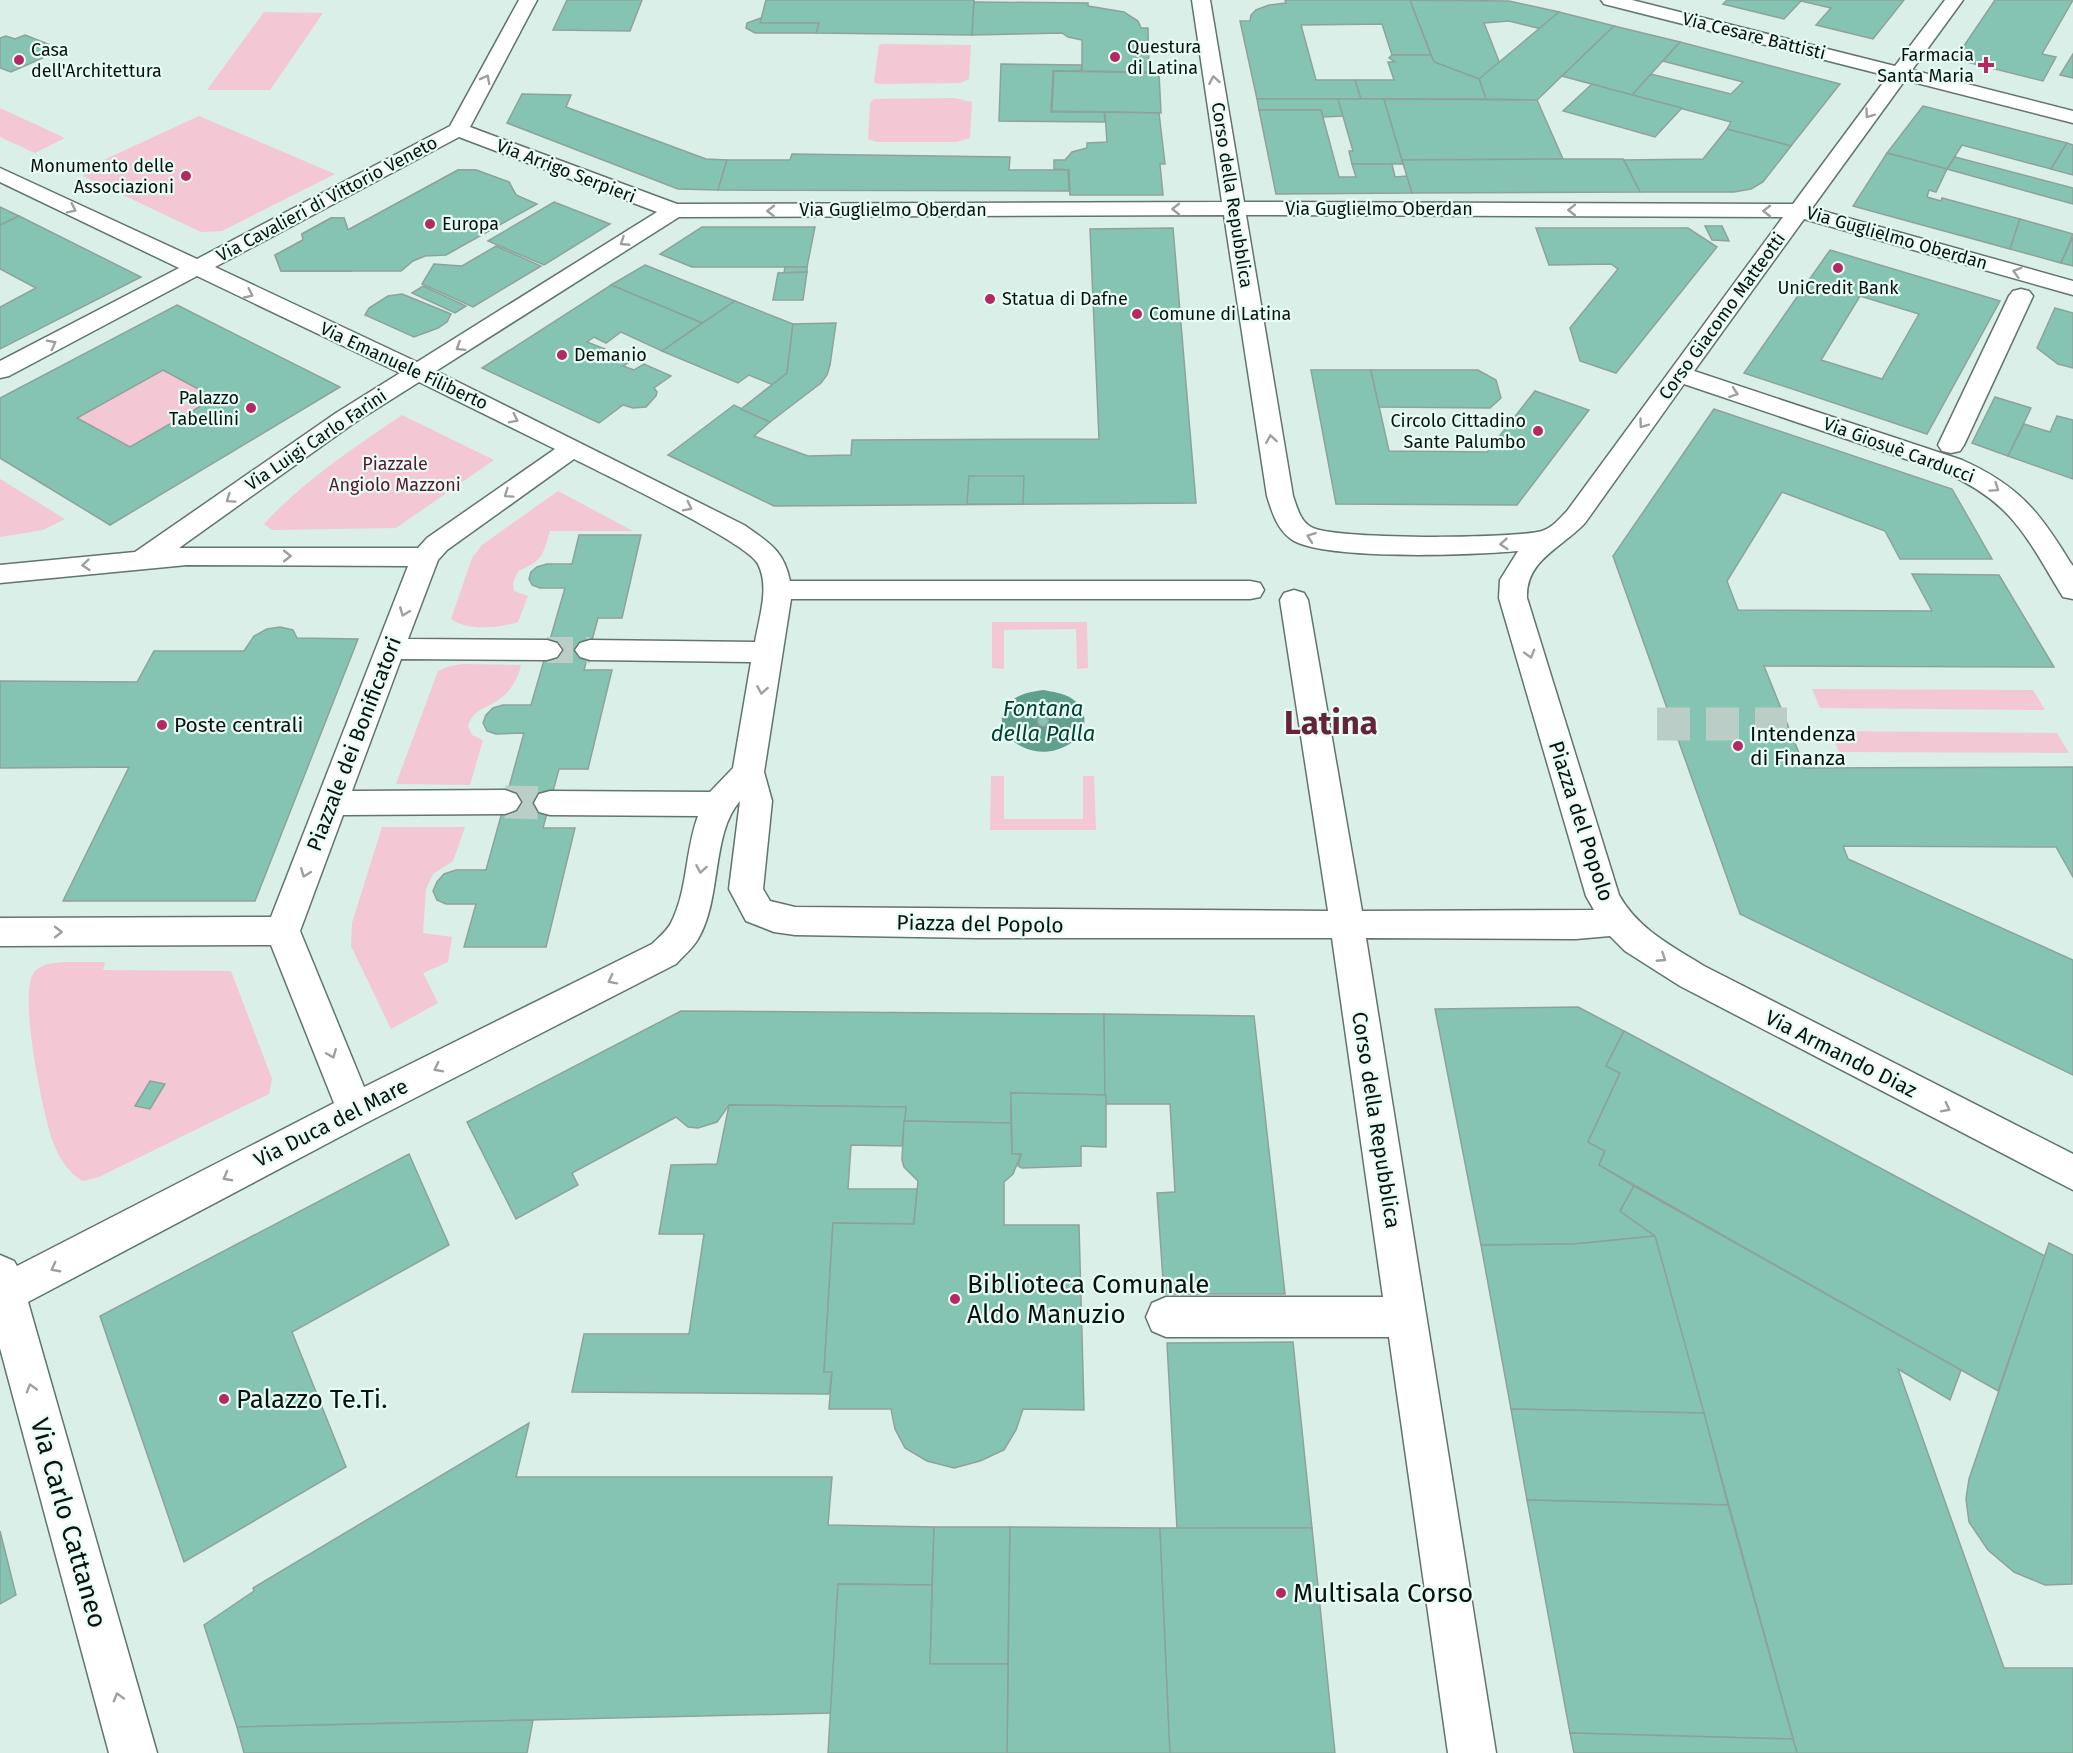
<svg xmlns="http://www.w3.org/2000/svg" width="2073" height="1753" viewBox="0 0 2073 1753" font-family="'Fira Sans',sans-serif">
	<rect width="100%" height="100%" fill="#d9efe8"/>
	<g fill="#f3c7d3">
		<path d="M264 12 323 13 270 90H207Z"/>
		<path d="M883 44 971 45 969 79 960 83 878 84 874 82 879 45Z"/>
		<path d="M954 98 972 102 970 138 956 142H877L868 139 870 103 874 99Z"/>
		<path d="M0 108 65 138 35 153 0 137Z"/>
		<path d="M199 116 335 174 222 231 201 232 83 176 97 163Z"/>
		<path d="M163 370 215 398 130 447 77 418Z"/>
		<path d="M402 415 494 460 396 528 272 530 264 524C303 481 354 448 402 415Z"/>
		<path d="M0 479 65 519 43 530 0 537Z"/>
		<path d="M558 491 633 531H550C543 554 543 561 518 571L513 583 514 591 528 596 518 622C500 628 467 631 451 619L472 558 482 545Z"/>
		<path d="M992 622H1087L1088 668 1077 669 1076 629 1004 630V669L992 668Z"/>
		<path d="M463 664 521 665C518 680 509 694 495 702 482 710 473 710 468 726L472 735 483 740 470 785 396 784 438 671 450 666Z"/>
		<path d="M1812 689 2033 690 2045 710 1820 708Z"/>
		<path d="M1830 731 2057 733 2069 753 1839 752Z"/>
		<path d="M991 776H1004V819H1083V776H1094L1096 830H990Z"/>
		<path d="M382 827H465L453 861 433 874 426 889 423 933 452 937 448 962 423 973 438 1003 391 1029 351 946 352 923Z"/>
		<path d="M66 962H105L103 970 231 971 272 1079 269 1094 99 1177 83 1181C69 1174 59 1158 53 1142 43 1115 19 998 33 974 40 963 55 963 66 962Z"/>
	</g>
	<path fill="#619f8e" d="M1044 690C1053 692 1063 693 1071 698 1089 709 1089 731 1071 743 1017 778 961 698 1044 690Z"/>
	<g fill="#85c4b2" stroke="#8ea29c" stroke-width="1.5" fill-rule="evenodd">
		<path d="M567 0H642L630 31 553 30Z"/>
		<path d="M766 0H974L972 35 816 33 819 23H760Z"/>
		<path d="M1285 0H1410L1431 55H1392L1382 24 1301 25 1316 80H1355L1361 99H1257L1240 21H1250L1251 15 1256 10 1269 5 1286 3Z"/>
		<path d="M1410 0 1509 1 1559 12 1541 29 1509 21 1484 23 1500 64 1479 79 1434 62Z"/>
		<path d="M1727 0H1904L1873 39 1816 25 1831 8 1801 1 1784 19 1723 4Z"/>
		<path d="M1995 0H2073L2042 54 2056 57 2043 81 1955 59Z"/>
		<path d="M974 2 1088 3V6L1124 12 1138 21 1141 28H1148L1149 72 1082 71V40L1068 37 1062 33 972 35Z"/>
		<path d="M1559 12 1614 26 1537 100 1486 99 1479 79Z"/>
		<path d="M761 18 760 23H819L816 33H755L746 28 747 23Z"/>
		<path d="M1614 26 1680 42 1632 95 1562 76Z"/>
		<path d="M25 35 48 44 42 47 56 52 11 72 0 68V38L6 36 15 39Z"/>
		<path d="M1680 42 1840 84 1791 146 1727 129 1731 122 1632 95 1651 74 1731 94 1743 82 1663 61Z"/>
		<path d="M2073 54V78L2060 75Z"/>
		<path d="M1392 55H1431L1434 62 1479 79 1486 99H1361L1355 80H1394L1388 62H1395L1389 58Z"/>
		<path d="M1001 64 1082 65 1081 71H1053L1051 112H1104L1105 122 999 121Z"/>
		<path d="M1054 71 1159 73 1161 113 1052 111Z"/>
		<path d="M1592 84 1632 95 1682 108 1655 137 1563 111Z"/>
		<path d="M522 94 571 95 566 107 706 159 727 160 718 190 678 189 507 123Z"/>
		<path d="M1257 99H1338L1343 116 1323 117 1321 110H1259Z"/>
		<path d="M1338 99H1384L1403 164H1352L1349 151H1353Z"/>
		<path d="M1384 99 1537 100 1563 159 1402 160Z"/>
		<path d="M1923 106 2067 143 2051 169 1962 145 1947 169 1887 153Z"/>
		<path d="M1259 110H1321L1339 177H1356L1352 164H1392L1395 177 1407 176 1412 193 1276 194Z"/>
		<path d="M1105 112 1159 113 1165 164H1160L1163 195H1070L1069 170 1054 169V160H1065L1072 152 1087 148V143L1107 142Z"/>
		<path d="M1727 129 1791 146 1763 182 1751 189 1734 192H1640L1624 160 1703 159Z"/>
		<path d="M2067 143 2073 145V175L2051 169Z"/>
		<path d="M1887 153 1947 169 1936 192 1929 190 1927 197 1941 201 1942 198 2020 219 2010 249 1853 206Z"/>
		<path d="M792 154 1010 157 1009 170H1068L1069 191 718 190 727 160H790Z"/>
		<path d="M1955 157 2073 188V204L1947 169Z"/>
		<path d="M1563 159H1623L1640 192 1412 193 1402 160Z"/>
		<path d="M458 170H476L509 182 516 195 393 261 373 259 352 271H281L275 255 303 240 302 234 331 218H344L348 230Z"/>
		<path d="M458 170H476L509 182 516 195 537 204 446 255 425 256 413 261 401 271H281L275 255 303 240 302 234 331 218H344L348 230Z"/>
		<path d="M554 202 610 224 544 265 488 241Z"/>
		<path d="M0 207 19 216 0 225Z"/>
		<path d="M19 216 141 277 0 349V307L36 288 0 269V225Z"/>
		<path d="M2020 219 2073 234 2061 263 2010 249Z"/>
		<path d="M1705 226H1722L1729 241 1712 240Z"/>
		<path d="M702 227H815L807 267H692L660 254Z"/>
		<path d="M1173 228 1196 503 774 506 668 455 734 405 770 422 754 436 808 456 851 455 852 440 1099 439 1090 229Z"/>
		<path d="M1536 228H1688L1717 247 1616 373 1580 361 1570 328 1618 269 1611 264 1549 265Z"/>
		<path d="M2073 237V266L2061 263Z"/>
		<path d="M496 246 541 266 473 307 422 284 434 264 462 266Z"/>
		<path d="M1830 250 2000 301 1927 434 1744 373ZM1860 296 1919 314 1882 379 1821 360Z"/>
		<path d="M645 265 735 301 702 323 611 285Z"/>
		<path d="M785 267H807V272L784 273Z"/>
		<path d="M807 272 803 300H773L778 273Z"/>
		<path d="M611 285 702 323 662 351 621 332 606 343 594 337 587 342 633 360 623 366 634 370 644 364 671 376 654 388 657 392 656 396 646 407 633 408 623 405 599 423 482 368Z"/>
		<path d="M423 286 466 306 455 313 412 293Z"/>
		<path d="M402 294 451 314 447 322 438 328 414 337 365 315 369 308 388 296Z"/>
		<path d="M735 301 793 324 787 373 773 385 749 375 738 383 662 351Z"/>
		<path d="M177 305 340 387 110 525 0 458V398ZM163 370 215 398 130 447 77 418Z"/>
		<path d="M2055 308 2073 313V368L2058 364 2037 348Z"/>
		<path d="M836 323 830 365 827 375 821 383 770 422 741 409 787 373 793 324Z"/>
		<path d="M1311 370H1371L1389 451 1487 452 1535 391 1589 410 1517 505 1336 504Z"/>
		<path d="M1371 370H1478L1496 380 1501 398 1490 408 1379 407Z"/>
		<path d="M1995 397 2031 408 2008 456 1972 443Z"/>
		<path d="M1714 409 1952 489 1992 559H1900L1885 531 1782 492 1727 581 1738 610 1932 611 1912 574 1999 575 2054 667 1764 666 1805 768 2073 767V877L2056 847 1843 846 1848 859 2073 960V1075L1740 914 1613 556Z"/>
		<path d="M2057 416 2073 420V479L2008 456 2024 424 2050 432Z"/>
		<path d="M969 476H1024L1023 504H967Z"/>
		<path d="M579 535H641L622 618H598L584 670H612L588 769H559L543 828H575L546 947H464L476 904H446L437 900 433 891 437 882 444 874 456 870H486L524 733 496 734 487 731 483 723 486 715 493 708 503 705H531L565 588H540L532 585 529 579 531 572 537 567 547 564H572Z"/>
		<path d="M280 627 293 630 297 638 358 639 255 901H63L129 767 0 768V681L137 682 154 651H244L254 636 267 629Z"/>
		<circle cx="1043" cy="721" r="5.5"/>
		<path d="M1578 1007 1624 1031 1606 1066 1620 1073 1588 1142 1605 1151 1599 1165 1634 1186 1620 1211 1655 1236 1574 1244 1481 1245 1435 1009Z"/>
		<path d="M681 1011 1104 1014 1106 1095 1011 1093V1123L904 1121 906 1107 729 1105 717 1122 698 1128 688 1127 676 1117 572 1173 578 1185 516 1219 467 1122Z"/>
		<path d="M1104 1014 1254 1016 1285 1294H1164L1157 1193 1175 1192 1170 1104H1105Z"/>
		<path d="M1624 1031 2045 1256 1998 1391 1599 1165 1605 1151 1588 1142 1620 1073 1606 1066Z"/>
		<path d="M150 1081 165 1084 150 1109 135 1106Z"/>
		<path d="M1011 1093 1106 1095V1147L1081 1146V1166L1022 1168 1018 1166 1021 1154H1012Z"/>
		<path d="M729 1105 906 1107 902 1146 851 1145 848 1189H917L914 1224 833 1223 824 1372H832L829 1394 572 1392 584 1334H689L704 1234H659L671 1165 717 1164Z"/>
		<path d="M904 1121 1011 1123 1012 1154H1021L1013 1174 1004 1182V1225H1079L1084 1410 1023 1409 1016 1430 1004 1450 980 1461 954 1468 927 1461 905 1448 895 1429 891 1409H829L832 1372H824L833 1223 914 1224 918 1181 904 1167 902 1160Z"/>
		<path d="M409 1154 449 1245 292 1332 346 1467 184 1562 100 1316Z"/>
		<path d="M1634 1186 1961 1370 1950 1400 1898 1369 2004 1668H2073V1753H1797L1655 1236 1620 1211Z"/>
		<path d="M1655 1236 1704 1413 1511 1409 1481 1245 1574 1244Z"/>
		<path d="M2049 1243 2073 1255 2072 1584 2045 1585 2014 1572 1988 1550 1969 1522 1966 1499 1969 1479Z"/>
		<path d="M1293 1342 1312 1528 1177 1529 1167 1343Z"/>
		<path d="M1511 1409 1704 1413 1728 1505 1527 1500Z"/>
		<path d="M529 1423 516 1477H832L828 1525 934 1527 932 1585 838 1584 831 1713 237 1727 204 1625 254 1591 253 1588Z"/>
		<path d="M1527 1500 1728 1505 1793 1739 1570 1733Z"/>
		<path d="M934 1527H1010L1008 1664H930Z"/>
		<path d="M1010 1527 1160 1528 1170 1753H1007Z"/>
		<path d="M1160 1528H1312L1335 1753H1170Z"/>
		<path d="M0 1531 16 1595 0 1604Z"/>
		<path d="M838 1584 932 1585 930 1664H1008L1007 1753H828Z"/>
		<path d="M533 1720 527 1753H244L237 1727Z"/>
		<path d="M1570 1733 1793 1739 1797 1753H1574Z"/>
	</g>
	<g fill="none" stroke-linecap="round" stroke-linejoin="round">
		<path stroke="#bacec7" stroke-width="26" stroke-dasharray="26 13" stroke-linecap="butt" d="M547 650H590"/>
		<g stroke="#bacec7" stroke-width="33" stroke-dasharray="33 16" stroke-linecap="butt">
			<path d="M1657 724H1787"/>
			<path d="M505 802 550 803"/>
		</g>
		<defs>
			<g id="street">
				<path d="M519 0H537L470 127 677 204 1222 202 1192 0H1210L1244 202 1793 204 1888 76 1604 4 1601 0H1632L1895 66 1945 0H1963L1912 70 2073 111V123L1905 80 1812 208 2073 281V295L1804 219 1694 371 1962 460C2018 485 2039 511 2070 562L2073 566V599L2063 597C2025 535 2013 503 1944 472L1684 384 1585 523C1563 547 1525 560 1527 598L1619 895C1638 929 1672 946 1704 966L2073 1154V1190L1680 986 1625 951 1610 936 1576 939 1366 938 1496 1753H1448L1389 1337H1166L1152 1331 1146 1317 1152 1303 1166 1297H1383L1332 938H978L795 935 774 932 746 921 729 889 740 801C711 833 722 899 698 939 693 948 683 956 676 964L368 1122 28 1302 157 1753H109L0 1348V1255L14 1261 17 1266 334 1103 271 945 0 946V918L271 917 408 566 187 565 0 583V565L135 552 336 413 400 373 197 276 9 376 0 378V361L179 268 0 182V168L197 259 450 126ZM459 137 657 212 417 362 215 267ZM1224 215 1267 496C1272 512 1277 529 1291 539 1321 561 1477 555 1518 551L1500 580 1499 598 1586 896 1594 910 1362 911 1308 600 1304 593 1294 590 1284 593 1280 600 1328 911 795 907 770 901 763 889 772 801 764 772 791 599H1250L1260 597 1264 590 1260 583 1250 581H790C784 550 768 542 744 525L436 371 679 217ZM1246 215 1783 217 1567 511C1559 519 1552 528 1542 531 1514 539 1332 540 1311 527 1300 521 1297 507 1293 496ZM419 382 555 449 427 538 418 548H179L354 423ZM574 459C605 475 747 542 758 564 770 587 759 618 755 642L590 640 580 643 575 650 580 657 590 660 751 662 733 768 710 792 550 791 539 794 534 803 539 812 550 815 698 816C685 850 688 890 671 923 667 931 658 938 652 944L364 1087 300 931 343 815 505 814 516 810 521 802 516 794 505 790 352 791 401 659 547 660 557 657 562 650 557 643 547 640 408 639 438 560 447 550Z"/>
				<path d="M2021 289 2029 291 2033 296 1964 445 1960 451 1951 453 1942 451 1938 445 2009 296 2013 291Z"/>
			</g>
		</defs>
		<use href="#street" stroke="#61746e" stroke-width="3"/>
		<use href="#street" fill="#fff" fill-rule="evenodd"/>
	</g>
	<defs><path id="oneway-chevron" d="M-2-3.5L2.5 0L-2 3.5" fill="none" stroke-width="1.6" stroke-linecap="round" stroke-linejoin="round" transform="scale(1.5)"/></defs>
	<g stroke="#9da09f">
		<use href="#oneway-chevron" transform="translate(486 79) rotate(-62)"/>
		<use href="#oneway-chevron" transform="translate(1214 80) rotate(-100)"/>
		<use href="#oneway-chevron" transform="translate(1869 114) rotate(126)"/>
		<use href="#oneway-chevron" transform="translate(72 209) rotate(26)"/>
		<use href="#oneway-chevron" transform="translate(1176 209) rotate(180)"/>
		<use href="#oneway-chevron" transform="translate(1572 210) rotate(-180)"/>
		<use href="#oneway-chevron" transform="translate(771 211) rotate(180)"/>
		<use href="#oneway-chevron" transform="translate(1767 211) rotate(-180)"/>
		<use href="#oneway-chevron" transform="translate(624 242) rotate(147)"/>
		<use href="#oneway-chevron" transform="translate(2017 272) rotate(-164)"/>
		<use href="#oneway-chevron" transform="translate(249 294) rotate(25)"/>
		<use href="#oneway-chevron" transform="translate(52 344) rotate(-27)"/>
		<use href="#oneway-chevron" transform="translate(460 347) rotate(148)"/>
		<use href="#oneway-chevron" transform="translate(1734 393) rotate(19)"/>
		<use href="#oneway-chevron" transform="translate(514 419) rotate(26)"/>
		<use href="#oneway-chevron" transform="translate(1643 424) rotate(126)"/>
		<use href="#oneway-chevron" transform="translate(1271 439) rotate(-99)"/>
		<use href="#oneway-chevron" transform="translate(1995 488) rotate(35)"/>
		<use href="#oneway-chevron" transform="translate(508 494) rotate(145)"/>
		<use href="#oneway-chevron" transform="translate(230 499) rotate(145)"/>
		<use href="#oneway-chevron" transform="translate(688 507) rotate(27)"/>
		<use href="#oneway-chevron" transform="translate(1311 537) rotate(-160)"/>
		<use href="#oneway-chevron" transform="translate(1504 544) rotate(176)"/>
		<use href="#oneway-chevron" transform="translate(287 556)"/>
		<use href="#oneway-chevron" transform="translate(86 565) rotate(175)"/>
		<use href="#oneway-chevron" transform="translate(404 612) rotate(111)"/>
		<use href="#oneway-chevron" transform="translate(1530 654) rotate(74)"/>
		<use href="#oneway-chevron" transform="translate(762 690) rotate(100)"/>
		<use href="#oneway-chevron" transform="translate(701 869) rotate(100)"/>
		<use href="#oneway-chevron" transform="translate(305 873) rotate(111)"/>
		<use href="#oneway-chevron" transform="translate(58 932)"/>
		<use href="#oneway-chevron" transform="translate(1662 958) rotate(33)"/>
		<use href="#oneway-chevron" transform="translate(612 980) rotate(153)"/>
		<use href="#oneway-chevron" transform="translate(332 1054) rotate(68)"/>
		<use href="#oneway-chevron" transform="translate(438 1068) rotate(153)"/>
		<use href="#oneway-chevron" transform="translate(1946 1108) rotate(27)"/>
		<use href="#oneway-chevron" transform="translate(227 1177) rotate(152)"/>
		<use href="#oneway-chevron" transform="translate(55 1268) rotate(152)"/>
		<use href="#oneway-chevron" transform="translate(31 1388) rotate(-106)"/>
		<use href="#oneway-chevron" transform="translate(118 1697) rotate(-106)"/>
	</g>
	<g fill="#b42964" stroke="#e7fcf5" stroke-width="2">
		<circle cx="1115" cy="57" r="6"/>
		<circle cx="19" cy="60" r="6"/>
		<path d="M1983 56h6v6h6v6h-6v6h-6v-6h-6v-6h6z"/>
		<circle cx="186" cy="176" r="6"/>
		<circle cx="430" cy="224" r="6"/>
		<circle cx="1838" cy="268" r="6"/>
		<circle cx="990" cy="299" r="6"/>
		<circle cx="1137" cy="314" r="6"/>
		<circle cx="562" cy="355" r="6"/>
		<circle cx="251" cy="408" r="6"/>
		<circle cx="1538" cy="431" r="6"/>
		<circle cx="162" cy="725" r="6"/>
		<circle cx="1738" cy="746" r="6"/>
		<circle cx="955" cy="1299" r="6"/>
		<circle cx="224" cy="1399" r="6"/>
		<circle cx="1281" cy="1593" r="6"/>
	</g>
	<g text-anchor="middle" stroke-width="4.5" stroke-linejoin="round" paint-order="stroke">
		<g font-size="18" fill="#0a110f" stroke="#e7fcf5">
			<text transform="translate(1754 36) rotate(14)" y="6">Via Cesare Battisti</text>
			<text transform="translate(566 171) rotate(21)" y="6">Via Arrigo Serpieri</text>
			<text transform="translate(1232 195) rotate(81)" y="6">Corso della Repubblica</text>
			<text transform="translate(327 199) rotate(-28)" y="6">Via Cavalieri di Vittorio Veneto</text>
			<text x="1379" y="215">Via Guglielmo Oberdan</text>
			<text x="893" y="216">Via Guglielmo Oberdan</text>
			<text transform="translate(1897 238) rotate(16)" y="6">Via Guglielmo Oberdan</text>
			<text transform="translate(1722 316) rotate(-54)" y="6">Corso Giacomo Matteotti</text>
			<text transform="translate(404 366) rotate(25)" y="6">Via Emanuele Filiberto</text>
			<text transform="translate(316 440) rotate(-34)" y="6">Via Luigi Carlo Farini</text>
			<text transform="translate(1899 450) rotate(20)" y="6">Via Giosuè Carducci</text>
		</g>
		<g font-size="18" fill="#0a110f" stroke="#e7fcf5" text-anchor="start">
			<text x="1127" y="53">Questura<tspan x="1127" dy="21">di Latina</tspan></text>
			<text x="31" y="56">Casa<tspan x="31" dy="21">dell'Architettura</tspan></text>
			<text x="1974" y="61" text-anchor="end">Farmacia<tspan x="1974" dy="21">Santa Maria</tspan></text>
			<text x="174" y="172" text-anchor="end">Monumento delle<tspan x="174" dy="21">Associazioni</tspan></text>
			<text x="442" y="230">Europa</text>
			<text x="1838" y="294" text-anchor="middle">UniCredit Bank</text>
			<text x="1002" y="305">Statua di Dafne</text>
			<text x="1149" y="320">Comune di Latina</text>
			<text x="574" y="361">Demanio</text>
			<text x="239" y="404" text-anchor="end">Palazzo<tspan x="239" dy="21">Tabellini</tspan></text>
			<text x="1526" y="427" text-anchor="end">Circolo Cittadino<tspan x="1526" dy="21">Sante Palumbo</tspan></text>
		</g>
		<g font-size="18" fill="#591631" stroke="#e7fcf5">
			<text x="395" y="470">Piazzale<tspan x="395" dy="21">Angiolo Mazzoni</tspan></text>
		</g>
		<g font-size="21" fill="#0a110f" stroke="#e7fcf5" text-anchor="start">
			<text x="174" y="732">Poste centrali</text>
			<text x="1750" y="741">Intendenza<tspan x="1750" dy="24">di Finanza</tspan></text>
		</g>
		<g font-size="21" fill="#0a110f" stroke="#e7fcf5">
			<text transform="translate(354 744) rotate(-69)" y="7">Piazzale dei Bonificatori</text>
			<text transform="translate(1581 821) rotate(72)" y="7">Piazza del Popolo</text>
			<text transform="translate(980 924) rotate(1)" y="7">Piazza del Popolo</text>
			<text transform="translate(1841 1054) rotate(27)" y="7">Via Armando Diaz</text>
			<text transform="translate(1376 1120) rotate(81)" y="7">Corso della Repubblica</text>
			<text transform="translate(331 1123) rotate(-27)" y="7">Via Duca del Mare</text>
		</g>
		<g font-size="22" font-style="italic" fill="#064034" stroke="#e7fcf5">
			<text x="1043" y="716">Fontana<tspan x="1043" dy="25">della Palla</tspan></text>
		</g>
		<g font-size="26" fill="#0a110f" stroke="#e7fcf5" text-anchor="start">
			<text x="967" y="1293">Biblioteca Comunale<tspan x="967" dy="30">Aldo Manuzio</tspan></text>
			<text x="236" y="1408">Palazzo Te.Ti.</text>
			<text x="1293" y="1602">Multisala Corso</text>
		</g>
		<g font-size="26" fill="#0a110f" stroke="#e7fcf5">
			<text transform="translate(69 1523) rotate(74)" y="9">Via Carlo Cattaneo</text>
		</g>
		<g font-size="33" font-weight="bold" fill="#65223b" stroke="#e7fcf5">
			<text x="1331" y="734">Latina</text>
		</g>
	</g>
</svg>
